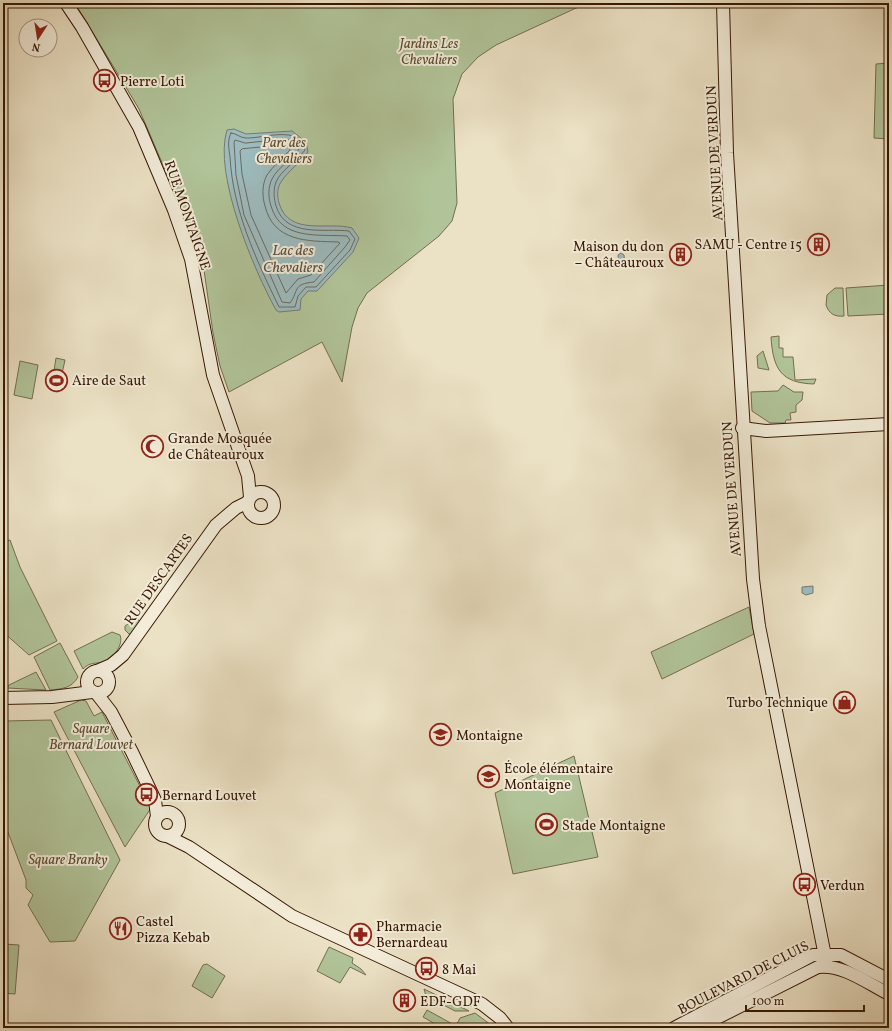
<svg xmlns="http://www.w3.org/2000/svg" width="892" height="1031" viewBox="0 0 892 1031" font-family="Vollkorn,serif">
	<rect width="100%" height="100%" fill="#ebe1c4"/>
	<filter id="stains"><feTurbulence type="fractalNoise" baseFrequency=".005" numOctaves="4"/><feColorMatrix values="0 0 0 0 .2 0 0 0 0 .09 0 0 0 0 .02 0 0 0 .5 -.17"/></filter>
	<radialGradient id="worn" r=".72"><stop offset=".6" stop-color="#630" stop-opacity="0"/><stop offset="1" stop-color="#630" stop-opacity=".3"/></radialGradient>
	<g fill="#b1c499" stroke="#746e4e">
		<path d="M75 3H587L496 45 478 57 462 74 453 99 457 203 452 221 439 236 367 293 358 308 352 327 342 382 322 342 229 392 220 366 213 333 202 256 139 109Z"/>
		<path d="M889 63V139L874 138 876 64Z"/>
		<path d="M889 285V314L848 316 846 288Z"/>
		<path d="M835 288H843L844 316C835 317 829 314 826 305L827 295Z"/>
		<path d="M779 336V348H783V357H793L795 380 816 379 814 384C781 383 773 369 771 337Z"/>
		<path d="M763 351 769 370 758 368 757 356Z"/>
		<path d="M56 358 65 360 58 392 51 390Z"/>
		<path d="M20 361 38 365 32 399 14 395Z"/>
		<path d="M783 385 794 392H803L802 400 796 405V412L790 413 791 420H786L785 423H770L752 411 751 392 778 391Z"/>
		<path d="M10 540 20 567 57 641 29 655 3 632V542Z"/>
		<path d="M749 607 754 634 662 679 651 652Z"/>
		<path d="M135 619 139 620 140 623 132 634H129L125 630V626Z"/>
		<path d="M112 632 120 635C124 644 113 660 103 662 94 664 90 662 83 669L74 651Z"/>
		<path d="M60 643 78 677C72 688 62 689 50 690L34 657Z"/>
		<path d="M36 672 46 690 7 688 9 685Z"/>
		<path d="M81 700 86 701 94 716 102 712 151 808 125 847 54 712Z"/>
		<path d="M51 720 120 860 75 941 50 942 28 905 33 895 26 888V880L3 819V721Z"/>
		<path d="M574 756 598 857 513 874 495 793Z"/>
		<path d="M4 944 19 945 15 994 3 993Z"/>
		<path d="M329 947 353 958 352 963 361 969 366 975 350 967 340 983 317 971Z"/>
		<path d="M207 964 225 976 212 998 192 986 203 965Z"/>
		<path d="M424 989 469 1011H455L426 996Z"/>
		<path d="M427 1010 456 1026 460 1018 475 1013 495 1028H442L423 1017Z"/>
	</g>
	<g fill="#9dbbbe" stroke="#757a73">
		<path d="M234 129 246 134 292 131 306 142 308 152C300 163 288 171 281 182 277 188 277 196 279 203 289 237 328 221 352 228L359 238 353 252 317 291H308L301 299 300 310 279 312 276 310C254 270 213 174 227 130Z"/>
		<path d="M621 253 624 255 625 266 619 267 618 255Z"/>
		<path d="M813 586V593L806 595 802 593V587Z"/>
	</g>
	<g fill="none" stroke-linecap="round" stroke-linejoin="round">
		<g stroke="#6a6a60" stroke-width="1">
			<path d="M231 133C236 133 240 138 246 138 262 139 301 124 305 150 297 161 281 170 276 182 273 190 274 199 276 206 286 238 324 228 349 231L355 239 350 250 316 287H306L298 296 295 307H279C256 259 233 211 230 157 229 149 227 141 231 133Z"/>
			<path d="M284 139 290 140 299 149C292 160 278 167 272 179 268 187 268 197 271 206 281 241 319 234 347 236L350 240 345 247 314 282C292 284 299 291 290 303L282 302 244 215 236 175 234 142 235 140 245 143Z"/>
			<path d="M285 145 288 146 290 150C283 158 273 166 267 175 262 184 262 196 265 206 274 242 307 241 338 242L340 243 311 275 298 279 286 293 251 215 242 174 240 151 242 149Z"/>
		</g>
		<defs>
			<g id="secondary">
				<path d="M66 3 82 27 139 127 174 210 191 259 213 375 248 476 250 497"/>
				<path d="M723 3 727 153 753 579 759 626 827 966"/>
				<path d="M742 428 766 431 889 424"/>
				<circle cx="261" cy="505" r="13"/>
				<circle cx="98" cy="682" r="11"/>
				<path d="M97 671 111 665 123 655 216 525 236 508 248 502"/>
				<path d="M97 694 111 712 132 752 155 800 157 817"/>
				<path d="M3 698 52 697 92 692"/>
				<circle cx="167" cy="824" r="12"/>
				<path d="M167 836 189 847 292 916 482 1004 500 1018 508 1028"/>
				<path d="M674 1028 813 955H841L889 980"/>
				<path d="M697 1028 818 967C843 964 867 983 889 994"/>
			</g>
		</defs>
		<use href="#secondary" stroke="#381803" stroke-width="14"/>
		<use href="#secondary" stroke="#f2ecd9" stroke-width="12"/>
	</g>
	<defs>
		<symbol id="bus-ring" viewBox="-11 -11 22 22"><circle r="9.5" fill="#f2ecd9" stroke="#8f2418" stroke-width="1.5"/><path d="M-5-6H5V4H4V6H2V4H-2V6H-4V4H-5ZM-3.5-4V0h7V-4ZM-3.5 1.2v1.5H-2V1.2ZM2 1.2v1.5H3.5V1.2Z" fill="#8f2418"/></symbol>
		<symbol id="building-ring" viewBox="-11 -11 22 22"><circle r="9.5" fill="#f2ecd9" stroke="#8f2418" stroke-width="1.5"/><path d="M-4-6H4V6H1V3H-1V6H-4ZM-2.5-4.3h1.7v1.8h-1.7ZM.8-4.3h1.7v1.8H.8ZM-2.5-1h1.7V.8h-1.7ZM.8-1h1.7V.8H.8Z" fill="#8f2418"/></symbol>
		<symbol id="stadium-ring" viewBox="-11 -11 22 22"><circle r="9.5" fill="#f2ecd9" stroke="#8f2418" stroke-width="1.5"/><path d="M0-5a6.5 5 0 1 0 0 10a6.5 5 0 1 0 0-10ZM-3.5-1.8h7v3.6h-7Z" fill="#8f2418"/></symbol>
		<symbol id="mosque-ring" viewBox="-11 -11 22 22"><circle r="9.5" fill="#f2ecd9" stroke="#8f2418" stroke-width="1.5"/><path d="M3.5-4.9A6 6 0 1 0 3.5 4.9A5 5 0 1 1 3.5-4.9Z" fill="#8f2418"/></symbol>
		<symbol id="shop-ring" viewBox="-11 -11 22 22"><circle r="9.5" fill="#f2ecd9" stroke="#8f2418" stroke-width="1.5"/><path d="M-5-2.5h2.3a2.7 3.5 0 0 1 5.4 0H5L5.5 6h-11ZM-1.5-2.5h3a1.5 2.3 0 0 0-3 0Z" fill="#8f2418"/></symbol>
		<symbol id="school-ring" viewBox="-11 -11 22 22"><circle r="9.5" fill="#f2ecd9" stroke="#8f2418" stroke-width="1.5"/><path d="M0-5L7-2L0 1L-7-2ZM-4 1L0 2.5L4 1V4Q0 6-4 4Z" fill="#8f2418"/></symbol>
		<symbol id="restaurant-ring" viewBox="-11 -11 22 22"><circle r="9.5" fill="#f2ecd9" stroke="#8f2418" stroke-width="1.5"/><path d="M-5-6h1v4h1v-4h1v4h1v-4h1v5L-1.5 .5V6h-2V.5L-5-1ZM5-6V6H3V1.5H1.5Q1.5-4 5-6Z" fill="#8f2418"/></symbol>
		<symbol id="pharmacy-ring" viewBox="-11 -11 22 22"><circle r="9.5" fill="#f2ecd9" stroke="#8f2418" stroke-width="1.5"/><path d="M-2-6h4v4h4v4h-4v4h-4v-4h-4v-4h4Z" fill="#8f2418"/></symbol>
	</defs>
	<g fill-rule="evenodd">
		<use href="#bus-ring" x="92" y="68" width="25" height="25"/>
		<use href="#building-ring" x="806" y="232" width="25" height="25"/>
		<use href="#building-ring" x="668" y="242" width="25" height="25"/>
		<use href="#stadium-ring" x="44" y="368" width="25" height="25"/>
		<use href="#mosque-ring" x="140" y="434" width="25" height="25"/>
		<use href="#shop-ring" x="832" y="690" width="25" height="25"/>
		<use href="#school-ring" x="428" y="722" width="25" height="25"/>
		<use href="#school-ring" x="476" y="764" width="25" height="25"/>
		<use href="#bus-ring" x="134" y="782" width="25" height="25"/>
		<use href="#stadium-ring" x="534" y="812" width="25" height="25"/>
		<use href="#bus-ring" x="792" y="872" width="25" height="25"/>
		<use href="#restaurant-ring" x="108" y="916" width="25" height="25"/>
		<use href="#pharmacy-ring" x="348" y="922" width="25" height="25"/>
		<use href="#bus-ring" x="414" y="956" width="25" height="25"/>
		<use href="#building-ring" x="392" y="988" width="25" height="25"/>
	</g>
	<g text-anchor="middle" stroke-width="4" stroke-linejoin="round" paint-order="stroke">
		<g font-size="14" font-style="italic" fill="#5c4c30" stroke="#f2ecd9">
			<text x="429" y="48">Jardins Les<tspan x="429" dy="16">Chevaliers</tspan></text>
			<text x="284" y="147">Parc des<tspan x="284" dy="16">Chevaliers</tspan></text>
			<text x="91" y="733">Square<tspan x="91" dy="16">Bernard Louvet</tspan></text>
			<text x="68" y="864">Square Branky</text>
		</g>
		<g font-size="14" fill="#381803" stroke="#f2ecd9" text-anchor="start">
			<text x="120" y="86">Pierre Loti</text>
			<text x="802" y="249" text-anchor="end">SAMU - Centre 15</text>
			<text x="664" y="251" text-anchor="end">Maison du don<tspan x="664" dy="16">– Châteauroux</tspan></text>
			<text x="72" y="385">Aire de Saut</text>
			<text x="168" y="443">Grande Mosquée<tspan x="168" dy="16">de Châteauroux</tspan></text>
			<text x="828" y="707" text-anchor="end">Turbo Technique</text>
			<text x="456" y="740">Montaigne</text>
			<text x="504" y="773">École élémentaire<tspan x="504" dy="16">Montaigne</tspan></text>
			<text x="162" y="800">Bernard Louvet</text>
			<text x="562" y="830">Stade Montaigne</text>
			<text x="820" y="890">Verdun</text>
			<text x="136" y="926">Castel<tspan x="136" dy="16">Pizza Kebab</tspan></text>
			<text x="376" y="931">Pharmacie<tspan x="376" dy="16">Bernardeau</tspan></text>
			<text x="442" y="974">8 Mai</text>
			<text x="420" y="1006">EDF-GDF</text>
		</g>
		<g font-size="14" fill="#381803" stroke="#f2ecd9">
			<text transform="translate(714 153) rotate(-93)" y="5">AVENUE DE VERDUN</text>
			<text transform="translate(188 215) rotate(71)" y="5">RUE MONTAIGNE</text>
			<text transform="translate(731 489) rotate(-94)" y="5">AVENUE DE VERDUN</text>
			<text transform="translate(158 579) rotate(-55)" y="5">RUE DESCARTES</text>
			<text transform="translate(743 977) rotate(-27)" y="5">BOULEVARD DE CLUIS</text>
		</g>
		<g font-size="15" font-style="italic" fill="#5b5144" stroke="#f2ecd9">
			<text x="293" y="255">Lac des<tspan x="293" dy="17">Chevaliers</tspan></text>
		</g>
	</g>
	<rect width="892" height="1031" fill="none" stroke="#ebe1c4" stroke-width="16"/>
	<rect x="4" y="4" width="884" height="1023" fill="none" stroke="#381803" stroke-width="2"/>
	<rect x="8" y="8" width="876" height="1015" fill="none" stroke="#381803"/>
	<g transform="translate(38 38) rotate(192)"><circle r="19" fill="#f2ecd9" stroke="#a89783"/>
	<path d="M0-3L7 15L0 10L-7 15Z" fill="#8f2418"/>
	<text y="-6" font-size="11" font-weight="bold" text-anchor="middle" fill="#381803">N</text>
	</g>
	<path d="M746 1005v6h118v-6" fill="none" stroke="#381803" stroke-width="2"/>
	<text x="752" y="1005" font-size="12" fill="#381803" stroke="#f2ecd9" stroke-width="3" paint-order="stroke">100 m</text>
	<rect width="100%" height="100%" filter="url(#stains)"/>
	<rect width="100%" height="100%" fill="url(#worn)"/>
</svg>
